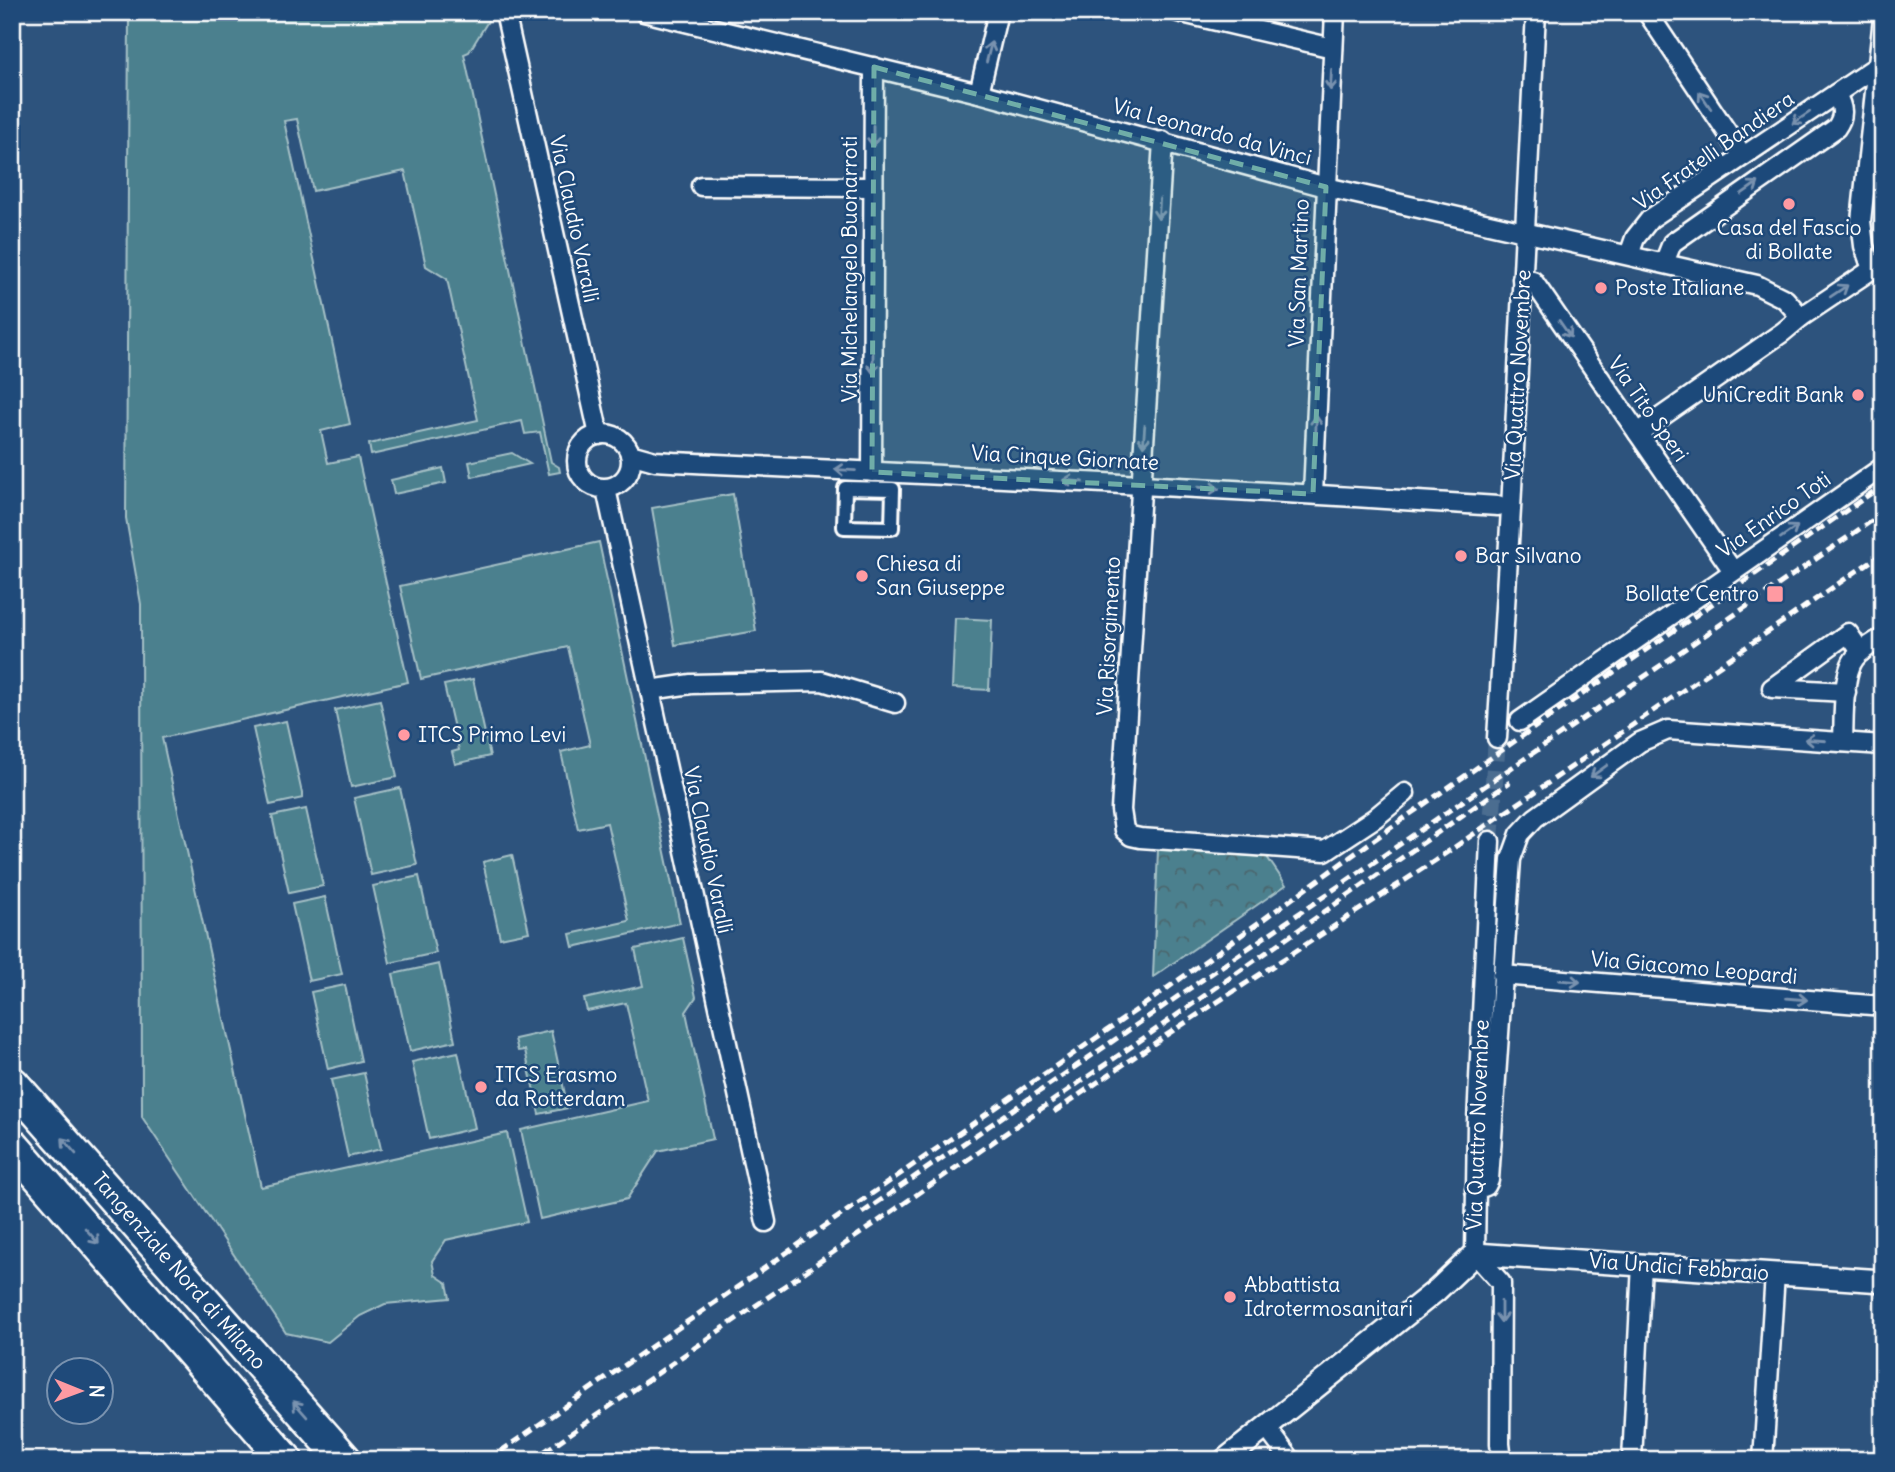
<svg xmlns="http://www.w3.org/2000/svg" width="1895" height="1472" viewBox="0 0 1895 1472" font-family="Delius,sans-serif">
	<defs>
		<pattern id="park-crowns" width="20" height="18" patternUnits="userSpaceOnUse" patternTransform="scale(1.75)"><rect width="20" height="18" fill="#4b808e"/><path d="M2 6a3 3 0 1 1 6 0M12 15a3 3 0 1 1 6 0" fill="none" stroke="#4c666d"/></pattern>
	</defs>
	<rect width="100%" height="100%" fill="#2d537d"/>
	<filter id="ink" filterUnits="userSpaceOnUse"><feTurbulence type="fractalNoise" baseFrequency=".0143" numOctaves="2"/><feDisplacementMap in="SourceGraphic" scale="14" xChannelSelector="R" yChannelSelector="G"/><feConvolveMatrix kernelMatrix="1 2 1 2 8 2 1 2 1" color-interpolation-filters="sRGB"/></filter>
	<g filter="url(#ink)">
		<g fill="#4b808e" stroke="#a5c0c6" stroke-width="2">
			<path d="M129 12H486L488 21 469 52 464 54 551 462 559 467 560 472 549 474 540 432 525 434 522 421 371 455 369 444 478 420 447 279 426 266 405 171 313 191 297 119 284 121 350 424 321 431 328 463 358 457 408 682 162 738 261 1187 507 1133 527 1222 446 1240 432 1261 435 1275 447 1283 450 1298 385 1304 360 1316 328 1342 286 1333 142 1117 141 604 126 518Z"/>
			<path d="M512 453 530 464 472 477 469 462Z"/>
			<path d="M443 468 446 483 394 494 391 480Z"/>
			<path d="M733 494 756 631 675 645 652 508Z"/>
			<path d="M599 542 680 923 573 947 570 934 629 921 607 823 578 829 561 752 590 745 568 647 421 679 400 586Z"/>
			<path d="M955 618 992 620 989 690 952 688Z"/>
			<path d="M473 679 490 756 455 764 452 752 459 750 444 685Z"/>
			<path d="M380 700 397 777 351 787 335 710Z"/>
			<path d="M286 721 303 798 270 805 253 728Z"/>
			<path d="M400 788 417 865 371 875 354 798Z"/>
			<path d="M306 809 323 886 289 893 272 816Z"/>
			<path d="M512 855 529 932 500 938 483 862Z"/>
			<path d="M419 876 436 953 390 963 373 886Z"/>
			<path d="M325 897 342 974 309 981 292 904Z"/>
			<path d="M683 938 696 997 686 1012 713 1139 658 1151 627 1199 540 1219 521 1130 648 1101 626 1003 587 1011 584 999 643 986 635 949Z"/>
			<path d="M439 964 455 1041 410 1051 393 974Z"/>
			<path d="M345 985 361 1061 328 1069 311 992Z"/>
			<path d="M551 1031 568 1108 539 1114 525 1050 518 1051 515 1039Z"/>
			<path d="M458 1052 475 1128 429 1139 412 1062Z"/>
			<path d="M364 1073 381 1149 348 1157 331 1080Z"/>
		</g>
		<path fill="url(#park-crowns)" stroke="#a5c0c6" stroke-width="2" d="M1158 849 1267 857 1286 885 1153 977Z"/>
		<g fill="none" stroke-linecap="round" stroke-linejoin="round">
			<path stroke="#4c6d90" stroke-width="18" stroke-dasharray="18 9" stroke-linecap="butt" d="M1490 841 1497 738"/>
			<defs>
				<path id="pedestrian" d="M845 488 893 489 892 528 844 527Z"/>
				<g id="minor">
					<path d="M505 12 599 435"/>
					<path d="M644 12 979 93 1326 187 1757 285 1785 299 1801 317 1883 262"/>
					<path d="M1178 12 1333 48"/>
					<path d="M1647 12 1743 156"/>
					<path d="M979 93 998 12"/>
					<path d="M1163 141 1121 810 1124 830 1131 836 1140 838 1325 851 1375 818 1405 793"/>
					<path d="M701 186 873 187"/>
					<path d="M1629 255 1635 238 1650 219 1883 62"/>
					<path d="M1664 263 1672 243 1836 128C1845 116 1843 107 1836 94"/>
					<path d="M1872 269 1864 246 1861 221 1883 18"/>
					<path d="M1522 279 1533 281 1733 571"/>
					<path d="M1638 433 1783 332 1801 317"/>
					<circle cx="604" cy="461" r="27"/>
					<path d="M630 454 655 461 672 462C947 475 1223 488 1498 506"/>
					<path d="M872 472 874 67"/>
					<path d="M606 489 766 1222"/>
					<path d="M1313 494 1335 12"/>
					<path d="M650 690 691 684 822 681 895 703"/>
					<path d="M1846 692 1772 688 1848 633 1861 652"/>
					<path d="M1520 721 1883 467"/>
					<path d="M1497 738 1511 509 1536 12"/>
					<path d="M1843 742C1844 722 1842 673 1855 658 1862 649 1874 643 1883 637"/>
					<path d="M1490 841 1477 1122 1475 1254 1501 1283 1500 1444 1502 1460"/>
					<path d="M1502 975 1883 1006"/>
					<path d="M1475 1190 1486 1186 1489 1180 1511 859 1520 834 1535 818 1640 742 1668 730 1883 745"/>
					<path d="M1266 1427 1291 1460"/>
					<path d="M1632 1460 1642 1264"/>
					<path d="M1763 1460 1775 1274"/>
				</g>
				<path id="tertiary" d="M1225 1460 1437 1290 1475 1254 1883 1281"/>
				<g id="motorway">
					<path d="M12 1083 345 1460"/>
					<path d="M12 1145 286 1460"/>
				</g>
			</defs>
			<use href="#pedestrian" stroke="#fff" stroke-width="18"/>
			<use href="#minor" stroke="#fff" stroke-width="23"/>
			<use href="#tertiary" stroke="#fff" stroke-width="26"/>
			<use href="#motorway" stroke="#fff" stroke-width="37"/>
			<use href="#pedestrian" stroke="#1f4a7a" stroke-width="12"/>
			<use href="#minor" stroke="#1f4a7a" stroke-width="18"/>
			<use href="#tertiary" stroke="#1f4a7a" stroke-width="21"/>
			<use href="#motorway" stroke="#1f4a7a" stroke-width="32"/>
			<g stroke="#fff" stroke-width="5" stroke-dasharray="10 5" stroke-linecap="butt">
				<path d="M1054 1112 1168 1034 1433 862 1883 553"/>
				<path d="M862 1213 1883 513"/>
				<path d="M488 1460 1148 1002 1403 819 1883 485"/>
				<path d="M532 1460 1164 1024 1510 782"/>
			</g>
		</g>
		<defs><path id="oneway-shaft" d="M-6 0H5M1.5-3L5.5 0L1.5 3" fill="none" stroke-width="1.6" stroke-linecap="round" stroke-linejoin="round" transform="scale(1.75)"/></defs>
		<g stroke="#7992af">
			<use href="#oneway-shaft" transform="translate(989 52) rotate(-76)"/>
			<use href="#oneway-shaft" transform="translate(1331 80) rotate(93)"/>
			<use href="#oneway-shaft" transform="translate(1705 100) rotate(-124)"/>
			<use href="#oneway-shaft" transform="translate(1801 118) rotate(146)"/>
			<use href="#oneway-shaft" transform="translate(873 136) rotate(90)"/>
			<use href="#oneway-shaft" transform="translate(1750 188) rotate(-35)"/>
			<use href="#oneway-shaft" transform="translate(1159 209) rotate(94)"/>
			<use href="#oneway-shaft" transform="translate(1839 291) rotate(-34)"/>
			<use href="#oneway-shaft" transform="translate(1565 329) rotate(55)"/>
			<use href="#oneway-shaft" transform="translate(873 363) rotate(90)"/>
			<use href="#oneway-shaft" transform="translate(1316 426) rotate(-88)"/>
			<use href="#oneway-shaft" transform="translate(1144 436) rotate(94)"/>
			<use href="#oneway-shaft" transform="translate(845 470) rotate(-177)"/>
			<use href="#oneway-shaft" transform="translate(1073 481) rotate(-175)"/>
			<use href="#oneway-shaft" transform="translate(1209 488) rotate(4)"/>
			<use href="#oneway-shaft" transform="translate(1789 532) rotate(-35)"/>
			<use href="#oneway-shaft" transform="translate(1815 740) rotate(-176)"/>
			<use href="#oneway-shaft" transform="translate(1599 771) rotate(144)"/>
			<use href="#oneway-shaft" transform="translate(1570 981) rotate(5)"/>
			<use href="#oneway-shaft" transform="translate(1797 999) rotate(5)"/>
			<use href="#oneway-shaft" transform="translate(69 1146) rotate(-131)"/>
			<use href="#oneway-shaft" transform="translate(92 1236) rotate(49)"/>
			<use href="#oneway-shaft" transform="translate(1501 1312) rotate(90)"/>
			<use href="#oneway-shaft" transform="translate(300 1409) rotate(-131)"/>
		</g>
	</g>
	<path fill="#6fada8" fill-opacity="0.2" stroke="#6fada8" stroke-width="5" stroke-dasharray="14 9" stroke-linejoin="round" d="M874 67 1326 187 1313 494 872 472Z"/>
	<g fill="#ff9aa2" stroke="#1f4a7a" stroke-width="2.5">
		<circle cx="1789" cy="204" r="7"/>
		<circle cx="1601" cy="288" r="7"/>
		<circle cx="1858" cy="395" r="7"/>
		<circle cx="1461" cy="556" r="7"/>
		<circle cx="862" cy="576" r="7"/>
		<rect x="1766" y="585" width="18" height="18" rx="3.5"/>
		<circle cx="404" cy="735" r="7"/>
		<circle cx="481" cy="1087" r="7"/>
		<circle cx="1230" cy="1297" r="7"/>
	</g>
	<g text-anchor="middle" stroke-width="5" stroke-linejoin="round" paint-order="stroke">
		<g font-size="21" fill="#fff" stroke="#1f4a7a">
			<text transform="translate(1212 132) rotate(15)" y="7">Via Leonardo da Vinci</text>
			<text transform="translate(1714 151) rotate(-35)" y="7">Via Fratelli Bandiera</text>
			<text transform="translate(574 219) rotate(78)" y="7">Via Claudio Varalli</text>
			<text transform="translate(850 269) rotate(-90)" y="7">Via Michelangelo Buonarroti</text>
			<text transform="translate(1299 273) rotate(-88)" y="7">Via San Martino</text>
			<text transform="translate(1518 375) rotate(-87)" y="7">Via Quattro Novembre</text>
			<text transform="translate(1648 409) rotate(55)" y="7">Via Tito Speri</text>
			<text transform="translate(1065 458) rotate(3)" y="7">Via Cinque Giornate</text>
			<text transform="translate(1774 515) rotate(-35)" y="7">Via Enrico Toti</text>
			<text transform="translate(1109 636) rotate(-87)" y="7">Via Risorgimento</text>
			<text transform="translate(708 850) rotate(78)" y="7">Via Claudio Varalli</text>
			<text transform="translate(1694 968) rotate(5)" y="7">Via Giacomo Leopardi</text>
			<text transform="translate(1478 1125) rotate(-88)" y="7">Via Quattro Novembre</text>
			<text transform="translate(1679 1267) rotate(4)" y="7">Via Undici Febbraio</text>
			<text transform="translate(179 1271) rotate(49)" y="7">Tangenziale Nord di Milano</text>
		</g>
		<g font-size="21" fill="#fff" stroke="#1f4a7a" text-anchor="start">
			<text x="1789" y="235" text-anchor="middle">Casa del Fascio<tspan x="1789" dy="24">di Bollate</tspan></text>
			<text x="1615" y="295">Poste Italiane</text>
			<text x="1844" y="402" text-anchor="end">UniCredit Bank</text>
			<text x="1475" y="563">Bar Silvano</text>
			<text x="876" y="571">Chiesa di<tspan x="876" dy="24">San Giuseppe</tspan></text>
			<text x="1759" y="601" text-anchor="end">Bollate Centro</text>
			<text x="418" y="742">ITCS Primo Levi</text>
			<text x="495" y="1082">ITCS Erasmo<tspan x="495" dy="24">da Rotterdam</tspan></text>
			<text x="1244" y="1292">Abbattista<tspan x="1244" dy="24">Idrotermosanitari</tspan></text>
		</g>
	</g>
	<rect width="1895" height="1472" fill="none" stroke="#1f4a7a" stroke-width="42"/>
	<rect x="21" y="21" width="1853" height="1430" fill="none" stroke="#fff" stroke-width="2.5" filter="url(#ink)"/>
	<g transform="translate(80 1391) rotate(91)"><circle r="33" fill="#1f4a7a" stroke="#7992af" stroke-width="2"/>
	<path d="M0-5L12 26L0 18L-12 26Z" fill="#ff9aa2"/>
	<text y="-10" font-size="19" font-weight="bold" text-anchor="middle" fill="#ffffff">N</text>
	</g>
</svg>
